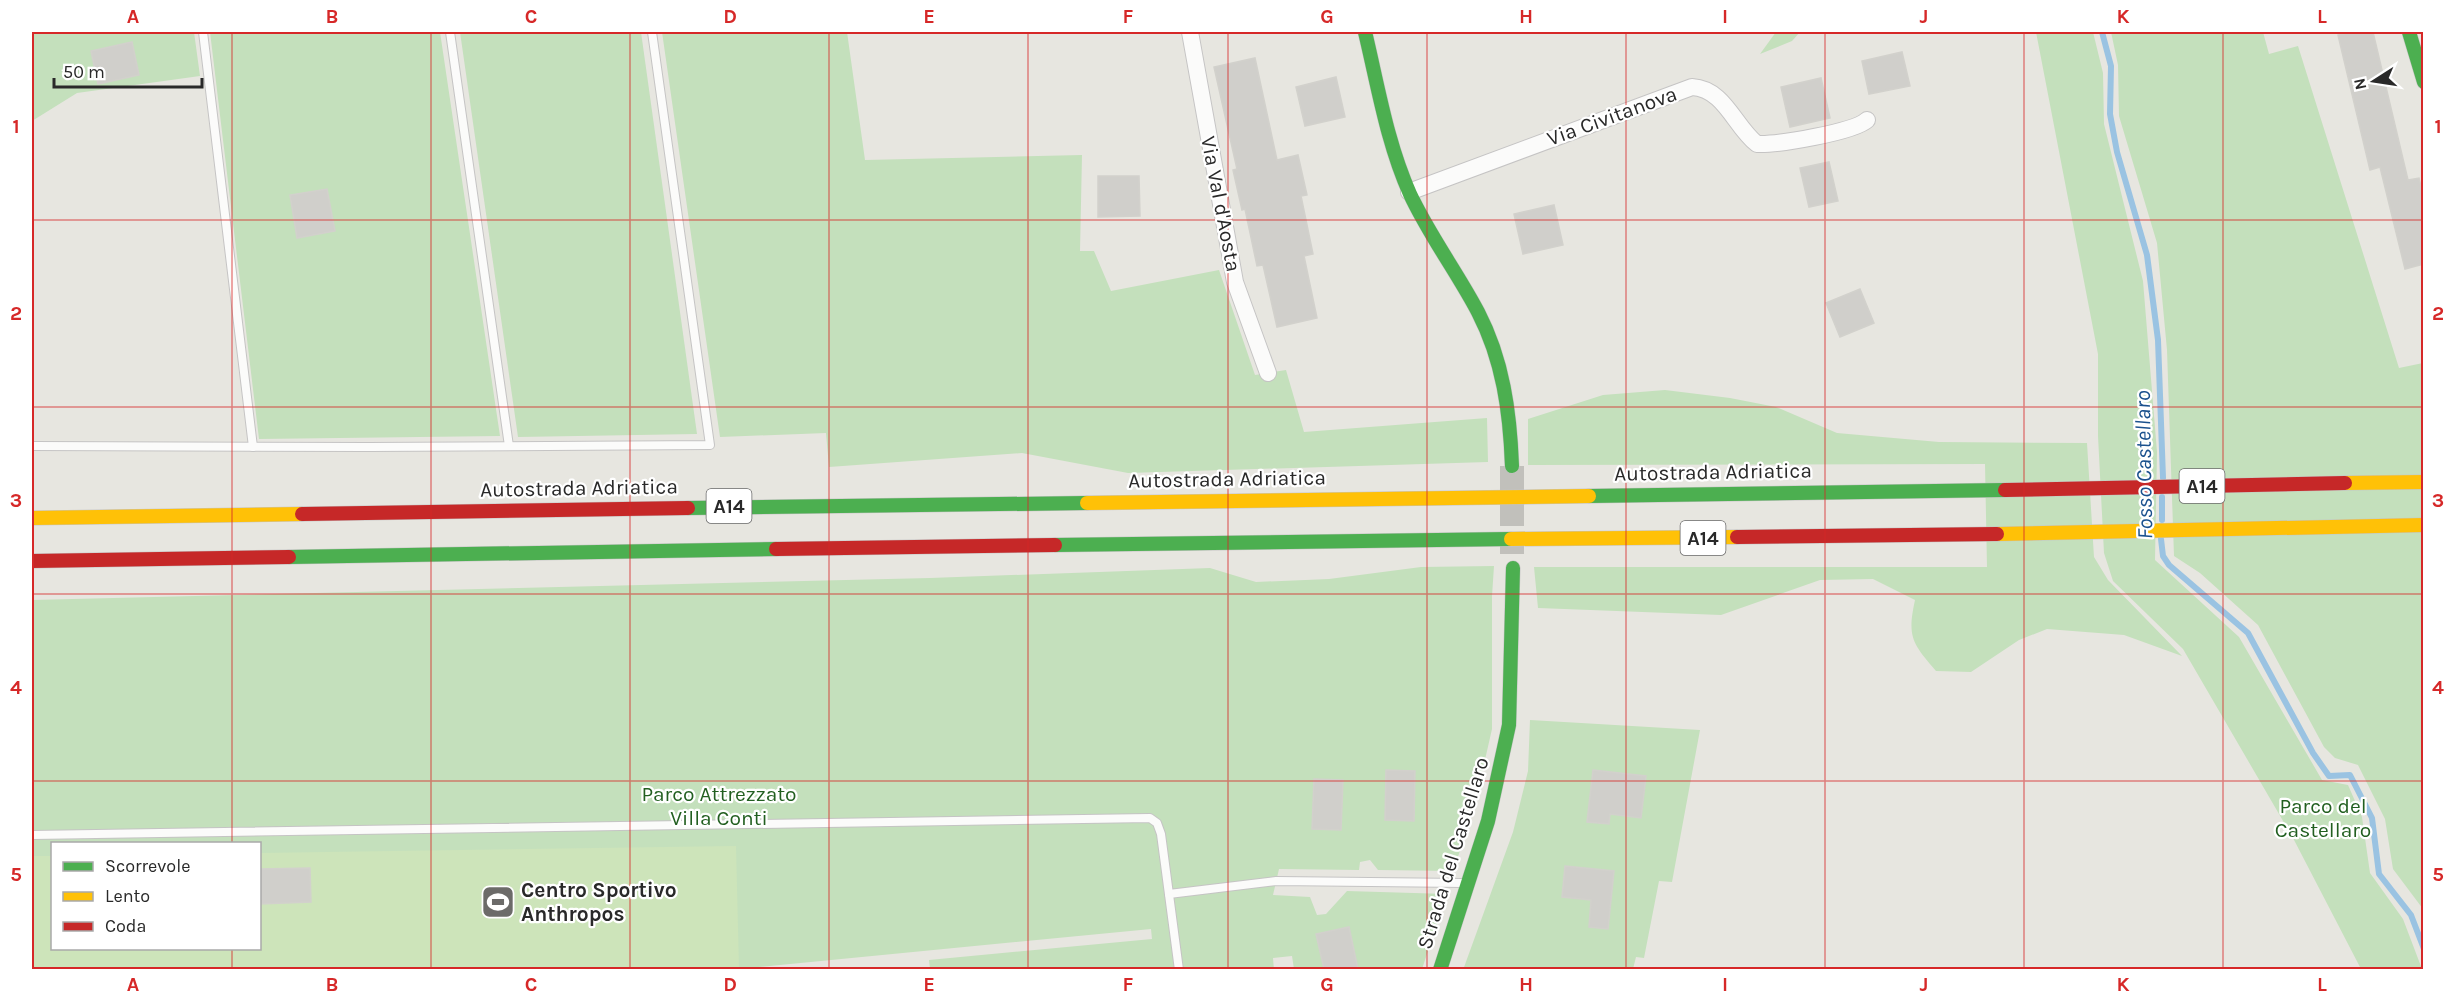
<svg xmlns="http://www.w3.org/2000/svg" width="2455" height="1001" viewBox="0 0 2455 1001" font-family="Karla,sans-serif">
	<rect width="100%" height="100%" fill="#e7e6e0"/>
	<g fill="#c4e0bc" fill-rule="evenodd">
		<path d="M32 32H194L200 76 77 93 32 121Z"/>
		<path d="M210 32H440L500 436 259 439ZM327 189 334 231 297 238 290 195Z"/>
		<path d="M460 32H641L697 434 518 437Z"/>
		<path d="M662 32H847L865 160 1082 155 1080 251H1094L1111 291 1219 270 1255 375 1286 370 1304 432 1487 418 1488 462 1128 473 1022 453 829 467 826 433 720 437Z"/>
		<path d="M1776 32H1800L1792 41 1760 54Z"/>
		<path d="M2036 32H2093L2103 73 2104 124 2143 281 2157 452 2155 560 2239 637 2322 780 2348 785 2362 817 2370 873 2403 919 2422 969H2361L2293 838 2183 649 2113 581 2104 553 2098 436V354Z"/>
		<path d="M2111 32H2263L2269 54 2298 46 2399 368 2423 363V909L2393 869 2385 819 2358 765 2335 758 2324 747 2258 625 2200 573 2174 556 2167 350 2157 243 2119 116 2118 65Z"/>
		<path d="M1665 390 1730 398 1776 407 1837 433 1939 442 2087 443 2094 557 2108 580 2182 656 2124 635 2047 629 2019 640 1971 672 1936 671C1912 643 1907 637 1915 600L1873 579 1820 580 1721 615 1538 608 1534 567H1987L1985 464 1528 465V419L1603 395Z"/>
		<path d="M1494 566 1492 596V729L1477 795 1460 814 1458 823 1468 828 1453 871 1378 870 1370 860 1360 862 1359 870 1279 869 1273 895 1310 897 1317 915 1326 914 1347 891 1447 894 1422 969H1356H1358L1349 927 1316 934 1324 970 1294 969 1292 956 1273 958 1274 970 930 969 929 960 1152 939 1151 929 748 968V970L32 969V600L930 578 1210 568 1256 582 1329 579 1421 567ZM1386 770 1415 771 1414 821 1385 820ZM1314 780H1343L1341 830 1312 829ZM52 844H260V948H52Z"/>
		<path d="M1530 720 1700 730 1672 882 1659 881 1644 958 1636 957 1633 969 1463 970 1513 832 1528 771ZM1646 777 1641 818 1610 814 1608 824 1587 822ZM1565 866 1614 872 1608 929 1589 927 1591 900 1562 896Z"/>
	</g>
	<path fill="#cde4ba" d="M736 846 739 969H32V856H52V948H260V853Z"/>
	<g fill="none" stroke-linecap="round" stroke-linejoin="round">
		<g stroke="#9ac3e2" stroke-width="6">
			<path d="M2102 32 2111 66 2110 114 2117 152 2147 255 2158 340 2163 478"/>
			<path d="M2162 520V497"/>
			<path d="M2161 539 2163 556 2169 565 2248 633 2313 753 2329 776 2350 775 2372 818 2379 874 2411 915 2424 949"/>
		</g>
	</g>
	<g fill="#d0cfcb" stroke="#d2d1cc" stroke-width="1.5">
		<path d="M2351 32H2373L2408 180 2419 178 2424 199V264L2405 269 2380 167 2370 170 2338 35Z"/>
		<path d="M132 42 139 75 98 84 91 51Z"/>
		<path d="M1902 52 1910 86 1869 94 1862 61Z"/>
		<path d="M1255 58 1277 160 1298 155 1307 195 1301 196 1313 254 1304 256 1317 318 1277 327 1263 265 1257 266 1245 209 1242 210 1233 170 1237 169 1214 67Z"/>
		<path d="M1336 77 1345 117 1305 126 1296 87Z"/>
		<path d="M1821 78 1830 118 1790 127 1781 87Z"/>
		<path d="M1829 162 1838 201 1809 207 1800 168Z"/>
		<path d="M1098 176H1139L1140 216 1098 217Z"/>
		<path d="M327 189 335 231 297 238 290 195Z"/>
		<path d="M1554 205 1563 245 1523 254 1514 214Z"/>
		<path d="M1860 289 1874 323 1840 337 1826 303Z"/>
		<path d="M1386 770 1415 771 1414 821 1385 820Z"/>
		<path d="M1593 770 1646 776 1641 818 1610 814 1609 824 1587 822Z"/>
		<path d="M1314 779 1343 780 1341 830 1312 829Z"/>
		<path d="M1565 866 1614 871 1608 929 1589 927 1591 900 1562 897Z"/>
		<path d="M310 868 311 902 260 904V869Z"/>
		<path d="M1349 927 1358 969H1324L1316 934Z"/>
	</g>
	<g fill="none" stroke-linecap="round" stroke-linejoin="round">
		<path stroke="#c1c0bb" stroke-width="24" stroke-dasharray="24 12" stroke-linecap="butt" d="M1512 466V554"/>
		<defs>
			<g id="lane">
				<path d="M203 32 253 447"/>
				<path d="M450 32 509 446"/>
				<path d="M32 446 369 447 710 445 652 32"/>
				<path d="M32 835 1150 818 1157 823 1161 834 1179 970"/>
				<path d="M1169 894 1276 881 1464 883"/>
			</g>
			<g id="street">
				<path d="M1190 32 1235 282 1268 373"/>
				<path d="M1409 192 1692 87C1725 89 1734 126 1757 144 1777 145 1854 132 1867 120"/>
			</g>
			<g id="fast">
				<path d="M1365 32C1378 86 1387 143 1410 194 1429 235 1457 272 1478 312 1503 360 1510 412 1512 466"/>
				<path d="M2409 32 2424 82"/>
				<path d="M1589 496 2005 490"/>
				<path d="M688 508 1087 503"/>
				<path d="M1055 545 1511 539"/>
				<path d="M289 557 776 549"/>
				<path d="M1440 970 1488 821 1509 725 1513 568"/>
			</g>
			<g id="slow">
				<path d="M2345 483 2424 482"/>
				<path d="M1087 503 1589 496"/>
				<path d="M32 518 302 514"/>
				<path d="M1997 534 2424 525"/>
				<path d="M1511 539 1737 537"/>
			</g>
			<g id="jam">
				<path d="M2005 490 2345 483"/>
				<path d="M302 514 688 508"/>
				<path d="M1737 537 1997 534"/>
				<path d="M776 549 1055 545"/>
				<path d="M32 561 289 557"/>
			</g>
		</defs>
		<use href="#lane" stroke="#c5c4c4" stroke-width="10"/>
		<use href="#street" stroke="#c5c4c4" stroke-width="18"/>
		<use href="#fast" stroke="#c5c4c4" stroke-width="15"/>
		<use href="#slow" stroke="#c5c4c4" stroke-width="15"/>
		<use href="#jam" stroke="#c5c4c4" stroke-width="15"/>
		<use href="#lane" stroke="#fbfbfa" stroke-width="8"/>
		<use href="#street" stroke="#fbfbfa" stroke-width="16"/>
		<use href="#fast" stroke="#4caf50" stroke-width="14"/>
		<use href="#slow" stroke="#ffc107" stroke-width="14"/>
		<use href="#jam" stroke="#c62828" stroke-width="14"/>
	</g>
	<path fill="none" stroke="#d62828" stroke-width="1.5" stroke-opacity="0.55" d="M232 32V844M431 32V970M630 32V970M829 32V970M1028 32V970M1228 32V970M1427 32V970M1626 32V970M1825 32V970M2024 32V970M2223 32V970M32 220H2424M32 407H2424M32 594H2424M32 781H2424M232 948V970"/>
	<defs>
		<symbol id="stadium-square" viewBox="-11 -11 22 22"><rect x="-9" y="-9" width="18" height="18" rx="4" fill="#6c6b69" stroke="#fff"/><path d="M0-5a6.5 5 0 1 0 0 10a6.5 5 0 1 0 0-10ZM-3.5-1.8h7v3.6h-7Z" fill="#fff"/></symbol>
	</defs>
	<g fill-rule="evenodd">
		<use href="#stadium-square" x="479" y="883" width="38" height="38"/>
	</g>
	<g text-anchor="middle" stroke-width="4.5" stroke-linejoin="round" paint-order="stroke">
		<g fill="#fff" stroke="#696969" stroke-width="1.5">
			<rect x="2179.5" y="469" width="45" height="34" rx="4.5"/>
			<rect x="706.5" y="489" width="45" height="34" rx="4.5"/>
			<rect x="1680.5" y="521" width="45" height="34" rx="4.5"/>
		</g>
		<g font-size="20" font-weight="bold" fill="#292929">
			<text x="2202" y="493">A14</text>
			<text x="729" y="513">A14</text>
			<text x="1703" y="545">A14</text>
		</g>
		<g font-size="21" fill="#292929" stroke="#fff">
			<text transform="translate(1612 116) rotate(-20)" y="7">Via Civitanova</text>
			<text transform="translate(1221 204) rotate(79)" y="7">Via Val d'Aosta</text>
			<text transform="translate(1713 472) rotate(-1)" y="7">Autostrada Adriatica</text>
			<text transform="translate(1227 479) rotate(-1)" y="7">Autostrada Adriatica</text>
			<text transform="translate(579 488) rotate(-1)" y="7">Autostrada Adriatica</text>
			<text transform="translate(1453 853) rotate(-73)" y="7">Strada del Castellaro</text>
		</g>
		<g font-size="21" fill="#225f20" stroke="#fff">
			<text x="719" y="801">Parco Attrezzato<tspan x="719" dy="24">Villa Conti</tspan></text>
			<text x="2323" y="813">Parco del<tspan x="2323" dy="24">Castellaro</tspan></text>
		</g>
		<g font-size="21" font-weight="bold" fill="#292929" stroke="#fff" text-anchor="start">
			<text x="521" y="897">Centro Sportivo<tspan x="521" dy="24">Anthropos</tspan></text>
		</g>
		<g font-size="22" font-style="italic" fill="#1a518d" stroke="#fff">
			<text transform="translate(2143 465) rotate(-91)" y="8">Fosso Castellaro</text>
		</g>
	</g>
	<rect width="2455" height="1001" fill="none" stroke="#ffffff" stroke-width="66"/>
	<rect x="51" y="842" width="210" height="108" fill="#ffffff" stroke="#a9a9a9" stroke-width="1.5"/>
	<rect x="63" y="862" width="30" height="9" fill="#4caf50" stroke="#a9a9a9" stroke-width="1.5"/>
	<text x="105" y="872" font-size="18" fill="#292929">Scorrevole</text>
	<rect x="63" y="892" width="30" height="9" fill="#ffc107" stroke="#a9a9a9" stroke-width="1.5"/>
	<text x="105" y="902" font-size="18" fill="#292929">Lento</text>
	<rect x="63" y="922" width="30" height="9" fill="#c62828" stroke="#a9a9a9" stroke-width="1.5"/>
	<text x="105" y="932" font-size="18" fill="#292929">Coda</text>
	<g transform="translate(2374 81) rotate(258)" stroke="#ffffff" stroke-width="4.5" paint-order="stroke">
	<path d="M0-4.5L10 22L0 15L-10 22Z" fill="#292929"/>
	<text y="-9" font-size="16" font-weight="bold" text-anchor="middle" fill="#292929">N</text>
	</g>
	<path d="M54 78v9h148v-9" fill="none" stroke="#292929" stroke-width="3"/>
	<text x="63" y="78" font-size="18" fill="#292929" stroke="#ffffff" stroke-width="4.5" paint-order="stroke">50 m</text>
	<rect x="33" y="33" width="2389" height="935" fill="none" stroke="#d62828" stroke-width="2"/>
	<g font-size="20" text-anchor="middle" font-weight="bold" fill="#d62828">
		<text x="133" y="23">A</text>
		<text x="332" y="23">B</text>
		<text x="531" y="23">C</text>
		<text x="730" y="23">D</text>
		<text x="929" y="23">E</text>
		<text x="1128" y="23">F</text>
		<text x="1327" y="23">G</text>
		<text x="1526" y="23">H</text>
		<text x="1725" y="23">I</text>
		<text x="1924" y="23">J</text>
		<text x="2123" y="23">K</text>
		<text x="2322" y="23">L</text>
		<text x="16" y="133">1</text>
		<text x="2438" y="133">1</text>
		<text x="16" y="320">2</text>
		<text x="2438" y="320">2</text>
		<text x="16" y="507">3</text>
		<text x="2438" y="507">3</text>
		<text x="16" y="694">4</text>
		<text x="2438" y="694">4</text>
		<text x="16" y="881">5</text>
		<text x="2438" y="881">5</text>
		<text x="133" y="991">A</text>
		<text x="332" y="991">B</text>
		<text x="531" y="991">C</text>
		<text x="730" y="991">D</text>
		<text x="929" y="991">E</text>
		<text x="1128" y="991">F</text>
		<text x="1327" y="991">G</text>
		<text x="1526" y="991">H</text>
		<text x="1725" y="991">I</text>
		<text x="1924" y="991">J</text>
		<text x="2123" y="991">K</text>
		<text x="2322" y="991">L</text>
	</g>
</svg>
